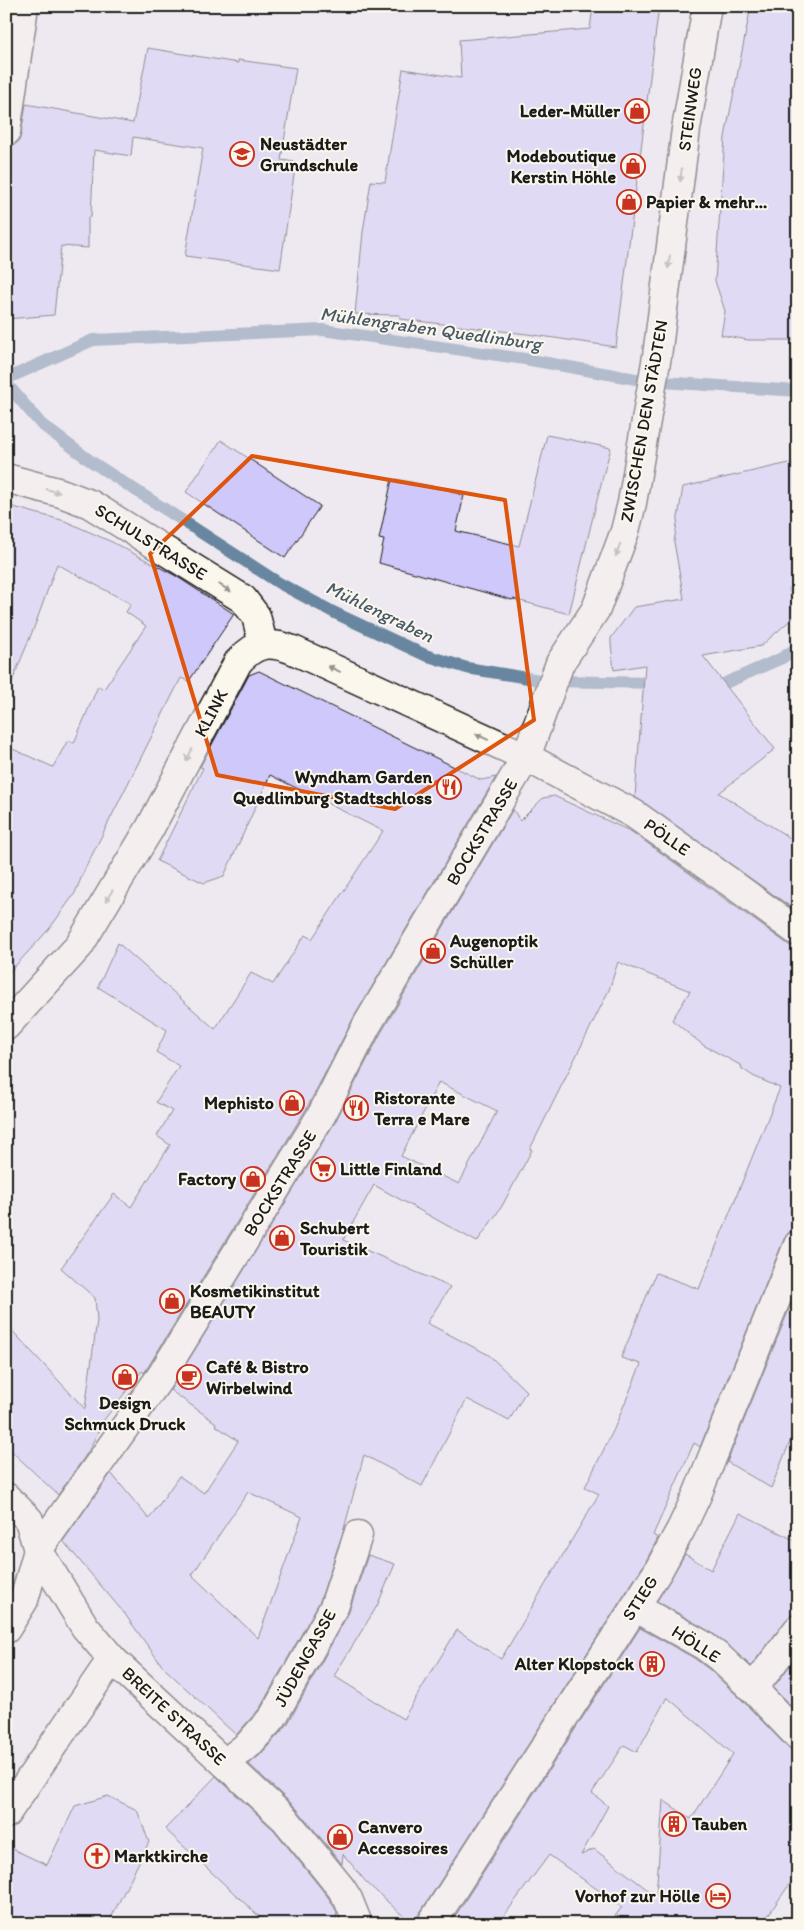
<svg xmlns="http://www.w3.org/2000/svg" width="804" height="1930" viewBox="0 0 804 1930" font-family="Itim,sans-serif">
	<rect width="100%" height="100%" fill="#eee9f0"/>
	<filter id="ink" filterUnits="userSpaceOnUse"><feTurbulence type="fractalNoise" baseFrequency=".02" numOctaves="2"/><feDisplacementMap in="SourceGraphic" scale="10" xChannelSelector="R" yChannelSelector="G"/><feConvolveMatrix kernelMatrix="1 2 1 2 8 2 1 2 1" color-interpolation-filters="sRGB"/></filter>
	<g filter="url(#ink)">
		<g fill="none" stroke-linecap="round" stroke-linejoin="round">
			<g stroke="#68869f" stroke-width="12">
				<path d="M6 379 93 340 323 330 525 359 647 381 798 391"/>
				<path d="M6 383 41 424 92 462 279 583 335 613 425 655 467 668 546 681 659 683"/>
				<path d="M709 684 721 685 782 658 798 647"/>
			</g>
		</g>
		<g fill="#cfc8fa" stroke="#1c1c1c" fill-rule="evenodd">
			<path d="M593 6H659L616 347 527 334 400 319V315L355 314 363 232 371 181 385 182 403 69 461 78 459 40 590 29Z"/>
			<path d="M751 6H798V340H748L721 335 725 311 715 281 725 137Z"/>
			<path d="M148 48 238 63V60L296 68 281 160 296 162 280 269 185 256 203 148 133 137 131 156 94 150 91 217H88V248L61 246 54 315 6 319V147L12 146 19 141 21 134 26 104 133 123Z"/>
			<path d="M547 435 611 448 604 472 569 614 513 599 512 600 379 563 384 540 379 539 392 479 396 480V479L452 490V492L464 495 456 531 519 546Z"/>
			<path d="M221 440 320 506 285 558 186 492Z"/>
			<path d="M798 461V587L789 588 795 616 761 646 703 656 775 749 719 793 798 843V912L635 797 645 665 614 670 611 644V638L634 607 684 599 674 542 683 487Z"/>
			<path d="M6 505 65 521 112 542 176 576 234 614 189 681 181 678 84 871 75 893 50 928 6 976V746L53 767 68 740 74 743 98 686 104 689 146 626 126 612 131 604 57 564 35 625 9 689H6Z"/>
			<path d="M259 671 481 780 496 777 354 1017 308 1106 148 1367 144 1373 142 1371 100 1425 101 1426 88 1452 58 1495 6 1446V1324L85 1409 97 1320 95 1298 61 1268 114 1194 131 1207 170 1145 157 1136 172 1111 156 1102 179 1066 156 1052 167 1030 98 987 118 943 215 1029 251 973 273 984 305 935 312 939 383 831 270 775 224 876 204 883 157 861 203 768 200 767 249 675Z"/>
			<path d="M554 796 632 832 789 945 798 947V1230L789 1232 784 1239 700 1447 694 1443 653 1535 658 1538 645 1563 418 1916 415 1924H412L366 1882 343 1854 342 1864 297 1809 249 1764 260 1755 287 1725 348 1614 368 1555 395 1564 377 1606 334 1676 403 1719 457 1630 501 1659 599 1494 585 1487 614 1429 641 1364 621 1358 656 1273 699 1289 780 1088 753 1076 741 1068 742 1066 703 1045 672 1020 690 991 618 962 609 990 530 1149 532 1150 502 1206 477 1242 374 1185 343 1240 450 1287 427 1323 489 1355 526 1391 509 1421 467 1399 422 1486 364 1455 344 1529 320 1601 260 1708 236 1735 163 1667 124 1613 63 1541 111 1473 149 1519 179 1476 204 1493 238 1441 215 1425 216 1423 170 1390 335 1122 381 1033 513 809 520 821 543 798ZM439 1082 497 1111 459 1184 401 1156ZM248 1492 302 1517 258 1638 192 1575Z"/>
			<path d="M798 1287V1422L771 1488 727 1462Z"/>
			<path d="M740 1513 798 1542V1614L791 1615 786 1620 751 1666 712 1633 657 1601 685 1554 711 1570Z"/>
			<path d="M640 1628 694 1658 710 1670 742 1700 787 1747 793 1751H798V1872L762 1924H609L622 1907 549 1855 498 1924H450ZM667 1697 733 1754 691 1819 663 1800 656 1896 594 1849 581 1855 608 1806 592 1793 624 1745 637 1752Z"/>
			<path d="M798 1655V1713L773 1688Z"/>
			<path d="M216 1776 274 1830 328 1897 337 1912 335 1924H267L165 1829Z"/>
			<path d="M108 1796 137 1810 149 1842 108 1924H6V1846L47 1865 75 1806Z"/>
		</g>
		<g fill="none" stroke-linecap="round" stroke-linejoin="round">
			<defs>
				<g id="pedestrian">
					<path d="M727 880 798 932"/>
					<path d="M6 1497 29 1520 38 1550 85 1627 114 1661 285 1819 341 1888 348 1899 358 1924"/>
					<path d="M635 1607 703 1645 720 1658 753 1689"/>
					<path d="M6 1629 24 1600 38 1550 161 1376 322 1114 367 1025 526 757"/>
					<path d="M798 1629 753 1689 798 1736"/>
					<path d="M225 1763 248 1745 273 1717 334 1607 358 1535"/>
					<path d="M6 1814 105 1669 114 1661"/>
					<path d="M431 1924 658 1571 681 1529 697 1495 798 1245"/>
				</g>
				<g id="minor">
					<path d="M6 132 24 6"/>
					<path d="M6 478 61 493 90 504 243 599 256 616 263 644"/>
					<path d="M526 757 560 663 596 609 625 531 632 503 657 356 686 129 707 6"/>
					<path d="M6 1026 79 946 150 828 238 662C256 642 269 641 293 650L526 757 634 814 727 880"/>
				</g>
			</defs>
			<use href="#pedestrian" stroke="#1c1c1c" stroke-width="31"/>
			<use href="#minor" stroke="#1c1c1c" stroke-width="31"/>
			<use href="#pedestrian" stroke="#fbf7ec" stroke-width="28"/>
			<use href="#minor" stroke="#fbf7ec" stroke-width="28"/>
		</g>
		<defs><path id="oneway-solid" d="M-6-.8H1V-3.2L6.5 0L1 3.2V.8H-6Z" transform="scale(1.25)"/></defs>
		<g fill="#97948e">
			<use href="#oneway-solid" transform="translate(681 175) rotate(97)"/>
			<use href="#oneway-solid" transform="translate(669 262) rotate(98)"/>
			<use href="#oneway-solid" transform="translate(53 491) rotate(15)"/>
			<use href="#oneway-solid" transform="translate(618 550) rotate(109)"/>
			<use href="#oneway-solid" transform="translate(225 588) rotate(32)"/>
			<use href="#oneway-solid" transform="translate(334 669) rotate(-155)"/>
			<use href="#oneway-solid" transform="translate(482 737) rotate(-155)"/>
			<use href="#oneway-solid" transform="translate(189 755) rotate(118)"/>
			<use href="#oneway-solid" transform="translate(109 896) rotate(122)"/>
		</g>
	</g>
	<path d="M0 0H804V1930H0ZM252 456 505 500 534 720 395 809 217 775 150 554Z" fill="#eee9f0" fill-opacity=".55" fill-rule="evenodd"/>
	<path fill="none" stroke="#de560d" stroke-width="4" stroke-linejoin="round" d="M252 456 505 500 534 720 395 809 217 775 150 554Z"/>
	<defs>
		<symbol id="shop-ring" viewBox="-11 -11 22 22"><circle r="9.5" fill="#fbf7ec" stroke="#c8321e" stroke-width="1.5"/><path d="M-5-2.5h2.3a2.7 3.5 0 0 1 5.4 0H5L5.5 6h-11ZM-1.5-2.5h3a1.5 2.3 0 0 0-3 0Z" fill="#c8321e"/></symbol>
		<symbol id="school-ring" viewBox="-11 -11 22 22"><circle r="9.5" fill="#fbf7ec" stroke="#c8321e" stroke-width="1.5"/><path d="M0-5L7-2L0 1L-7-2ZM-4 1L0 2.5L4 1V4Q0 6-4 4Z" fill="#c8321e"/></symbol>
		<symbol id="restaurant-ring" viewBox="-11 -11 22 22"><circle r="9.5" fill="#fbf7ec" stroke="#c8321e" stroke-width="1.5"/><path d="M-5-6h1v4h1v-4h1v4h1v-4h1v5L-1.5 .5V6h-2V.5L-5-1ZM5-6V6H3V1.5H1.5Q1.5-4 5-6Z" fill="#c8321e"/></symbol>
		<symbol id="supermarket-ring" viewBox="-11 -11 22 22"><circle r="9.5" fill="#fbf7ec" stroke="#c8321e" stroke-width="1.5"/><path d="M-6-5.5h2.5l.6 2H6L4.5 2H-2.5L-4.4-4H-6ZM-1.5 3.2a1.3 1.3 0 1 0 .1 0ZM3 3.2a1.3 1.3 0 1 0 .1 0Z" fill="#c8321e"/></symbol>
		<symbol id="cafe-ring" viewBox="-11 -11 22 22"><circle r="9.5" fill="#fbf7ec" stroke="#c8321e" stroke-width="1.5"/><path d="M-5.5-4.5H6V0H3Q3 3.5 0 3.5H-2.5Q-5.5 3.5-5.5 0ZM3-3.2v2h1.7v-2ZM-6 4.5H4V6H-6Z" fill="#c8321e"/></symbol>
		<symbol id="building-ring" viewBox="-11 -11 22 22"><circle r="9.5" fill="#fbf7ec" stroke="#c8321e" stroke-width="1.5"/><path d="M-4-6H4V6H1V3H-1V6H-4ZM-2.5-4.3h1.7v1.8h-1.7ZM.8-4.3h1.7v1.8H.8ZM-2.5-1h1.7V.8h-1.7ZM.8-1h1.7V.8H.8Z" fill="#c8321e"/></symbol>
		<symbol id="church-ring" viewBox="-11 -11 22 22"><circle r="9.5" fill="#fbf7ec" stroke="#c8321e" stroke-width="1.5"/><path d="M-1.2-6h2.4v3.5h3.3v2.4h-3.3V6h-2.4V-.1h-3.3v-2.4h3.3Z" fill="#c8321e"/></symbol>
		<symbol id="hotel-ring" viewBox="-11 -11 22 22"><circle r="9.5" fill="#fbf7ec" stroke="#c8321e" stroke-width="1.5"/><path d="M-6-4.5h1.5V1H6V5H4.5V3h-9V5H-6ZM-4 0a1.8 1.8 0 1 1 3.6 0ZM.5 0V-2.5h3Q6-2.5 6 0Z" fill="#c8321e"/></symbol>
	</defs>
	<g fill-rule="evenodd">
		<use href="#shop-ring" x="623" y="97" width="28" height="28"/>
		<use href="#school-ring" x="228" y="140" width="28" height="28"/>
		<use href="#shop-ring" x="619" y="152" width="28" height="28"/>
		<use href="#shop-ring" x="615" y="188" width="28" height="28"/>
		<use href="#restaurant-ring" x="435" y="773" width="28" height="28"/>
		<use href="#shop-ring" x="419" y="937" width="28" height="28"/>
		<use href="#shop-ring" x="278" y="1089" width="28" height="28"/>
		<use href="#restaurant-ring" x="342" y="1094" width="28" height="28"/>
		<use href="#supermarket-ring" x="309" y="1155" width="28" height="28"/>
		<use href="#shop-ring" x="239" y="1165" width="28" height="28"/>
		<use href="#shop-ring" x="268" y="1224" width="28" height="28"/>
		<use href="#shop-ring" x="158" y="1287" width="28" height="28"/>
		<use href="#shop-ring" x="111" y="1363" width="28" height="28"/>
		<use href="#cafe-ring" x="175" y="1363" width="28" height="28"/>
		<use href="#building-ring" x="638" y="1650" width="28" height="28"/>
		<use href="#building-ring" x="660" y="1810" width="28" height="28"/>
		<use href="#shop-ring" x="326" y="1823" width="28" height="28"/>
		<use href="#church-ring" x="83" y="1842" width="28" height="28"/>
		<use href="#hotel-ring" x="704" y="1882" width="28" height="28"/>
	</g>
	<g text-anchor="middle" stroke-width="4" stroke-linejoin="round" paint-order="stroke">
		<g font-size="18" fill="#1c1c1c" stroke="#fbf7ec">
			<text transform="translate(690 109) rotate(-82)" y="6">STEINWEG</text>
			<text transform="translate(644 421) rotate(-80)" y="6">ZWISCHEN DEN STÄDTEN</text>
			<text transform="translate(151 542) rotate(32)" y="6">SCHULSTRASSE</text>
			<text transform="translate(211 713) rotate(-62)" y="6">KLINK</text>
			<text transform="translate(482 832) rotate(-59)" y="6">BOCKSTRASSE</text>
			<text transform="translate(667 837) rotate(35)" y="6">PÖLLE</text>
			<text transform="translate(280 1183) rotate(-58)" y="6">BOCKSTRASSE</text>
			<text transform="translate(640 1598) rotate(-57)" y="6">STIEG</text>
			<text transform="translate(696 1644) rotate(33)" y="6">HÖLLE</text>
			<text transform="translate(305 1658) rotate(-61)" y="6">JÜDENGASSE</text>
			<text transform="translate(174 1716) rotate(43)" y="6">BREITE STRASSE</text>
		</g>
		<g font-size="18" font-weight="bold" fill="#1c1c1c" stroke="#fbf7ec" text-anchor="start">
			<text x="620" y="117" text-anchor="end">Leder-Müller</text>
			<text x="260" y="150">Neustädter<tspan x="260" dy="21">Grundschule</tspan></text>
			<text x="616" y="162" text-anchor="end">Modeboutique<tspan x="616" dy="21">Kerstin Höhle</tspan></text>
			<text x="646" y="208">Papier &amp; mehr…</text>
			<text x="432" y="783" text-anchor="end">Wyndham Garden<tspan x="432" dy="21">Quedlinburg Stadtschloss</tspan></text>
			<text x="450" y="947">Augenoptik<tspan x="450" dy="21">Schüller</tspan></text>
			<text x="374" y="1104">Ristorante<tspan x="374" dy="21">Terra e Mare</tspan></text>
			<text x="274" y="1109" text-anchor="end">Mephisto</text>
			<text x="340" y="1175">Little Finland</text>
			<text x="236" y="1185" text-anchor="end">Factory</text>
			<text x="300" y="1234">Schubert<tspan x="300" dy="21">Touristik</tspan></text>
			<text x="190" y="1297">Kosmetikinstitut<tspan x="190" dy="21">BEAUTY</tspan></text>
			<text x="206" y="1373">Café &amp; Bistro<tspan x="206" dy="21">Wirbelwind</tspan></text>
			<text x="125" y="1409" text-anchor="middle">Design<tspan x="125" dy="21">Schmuck Druck</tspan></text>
			<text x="634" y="1670" text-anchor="end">Alter Klopstock</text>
			<text x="692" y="1830">Tauben</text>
			<text x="358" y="1833">Canvero<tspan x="358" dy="21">Accessoires</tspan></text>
			<text x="114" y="1862">Marktkirche</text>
			<text x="700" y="1902" text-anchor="end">Vorhof zur Hölle</text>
		</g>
		<g font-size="19" font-style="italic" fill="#485a69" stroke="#fbf7ec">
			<text transform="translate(431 328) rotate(8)" y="7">Mühlengraben Quedlinburg</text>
			<text transform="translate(380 611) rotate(26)" y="7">Mühlengraben</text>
		</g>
	</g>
	<rect width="804" height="1930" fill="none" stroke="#fbf7ec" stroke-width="25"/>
	<rect x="12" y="12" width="779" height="1905" fill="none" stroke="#1c1c1c" stroke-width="2" filter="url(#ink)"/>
</svg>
